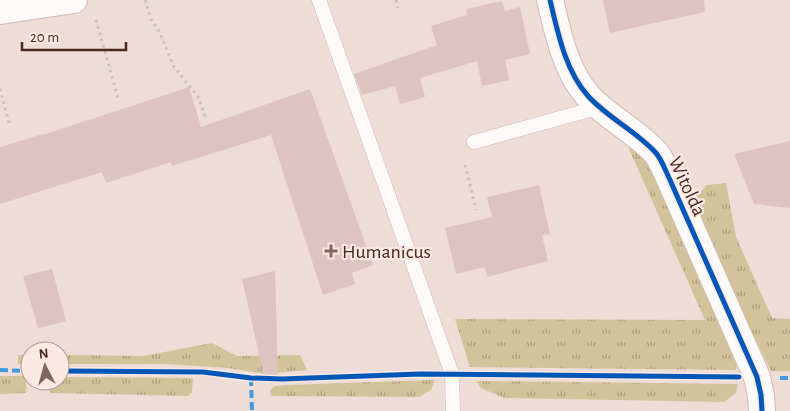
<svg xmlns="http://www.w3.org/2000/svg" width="790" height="411" viewBox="0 0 790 411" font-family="'Alegreya Sans',sans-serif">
	<defs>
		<pattern id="grass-tufts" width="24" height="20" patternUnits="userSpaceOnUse" patternTransform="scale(1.25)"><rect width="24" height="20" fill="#d2c39b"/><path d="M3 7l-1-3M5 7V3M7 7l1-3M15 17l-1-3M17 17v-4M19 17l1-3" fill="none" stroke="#ac9e7e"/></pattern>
	</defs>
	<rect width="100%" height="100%" fill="#eedcd6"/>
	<g fill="url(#grass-tufts)">
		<path d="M626 142 637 149 649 164 737 364 736 370 470 367 455 319 705 320Z"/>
		<path d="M726 183 736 237 772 318 790 319V371H771L694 215 698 211 696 196 707 185Z"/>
		<path d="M212 343 237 356 300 355 307 370 265 374 228 368 167 364H60V355L144 356Z"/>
		<rect x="18" y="355" width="12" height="9"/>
		<path d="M0 376H26V393L0 394Z"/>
		<path d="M60 377 193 378 192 392 188 396 51 393 46 381H60Z"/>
		<path d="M435 380 431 390 419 397 271 396 270 390 275 386 288 385Z"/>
		<path d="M476 381 738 384 736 393 724 402 504 398 481 388Z"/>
	</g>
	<g fill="#ddc4c1">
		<path d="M603 0H704L705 12 610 33Z"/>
		<path d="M502 1 505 11 520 7 530 54 505 60 509 80 482 86 477 61 420 78 425 97 400 104 395 86 362 95 354 74 437 45 431 26 467 15 466 9Z"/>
		<path d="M189 87 201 127 310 89 373 265 352 273 355 284 323 295 271 135 172 166 171 162 106 183 102 172 0 204V147L43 134V135Z"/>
		<path d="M790 141V208L754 204 734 154Z"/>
		<path d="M539 185 550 234 542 235 548 261 487 277 485 267 456 274 445 228 492 217 487 197Z"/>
		<path d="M52 269 66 321 38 328 23 276Z"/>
		<path d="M275 271 278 378 265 380 242 279Z"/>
	</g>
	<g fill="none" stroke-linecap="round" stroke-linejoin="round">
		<defs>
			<g id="service">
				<path d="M319 0 452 374 453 411"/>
				<path d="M474 142 600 107"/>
			</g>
			<g id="minor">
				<path d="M550 0C558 33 565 70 588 96 608 118 636 131 656 153 662 160 666 172 670 180L757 377 761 395 762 411"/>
				<path d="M0 11 74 0"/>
			</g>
		</defs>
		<use href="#service" stroke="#d2bab3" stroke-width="15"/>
		<use href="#minor" stroke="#d2bab3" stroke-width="28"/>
		<g stroke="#cabfbc" stroke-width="3" stroke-dasharray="2.5 4" stroke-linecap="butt">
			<path d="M145 0 151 19 159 31 174 67 199 98 205 117"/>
			<path d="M396 0 398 8"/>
			<path d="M96 20 118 98"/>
			<path d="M0 89 10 126"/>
			<path d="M465 165 476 210"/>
		</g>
		<use href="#service" stroke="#fcfaf9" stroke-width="14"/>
		<use href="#minor" stroke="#fcfaf9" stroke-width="26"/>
		<g stroke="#409cdf" stroke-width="4" stroke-dasharray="8 4" stroke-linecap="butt">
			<path d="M0 370 30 371"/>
			<path d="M251 378 252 411"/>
			<path d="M780 378H790"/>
		</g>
		<defs>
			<g id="cycleway">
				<path d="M550 0C558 33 565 70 588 96 608 118 636 131 656 153 662 160 666 172 670 180L757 377 761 395 762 411"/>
				<path d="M60 371 203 372 251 378 282 379 420 374 739 377"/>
			</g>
		</defs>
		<use href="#cycleway" stroke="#fae8e2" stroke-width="8"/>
		<use href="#cycleway" stroke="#0057b8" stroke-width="5"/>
	</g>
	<path fill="#82665e" stroke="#fae8e2" stroke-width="2" d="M328.5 243.5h5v5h5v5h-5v5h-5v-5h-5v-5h5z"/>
	<g text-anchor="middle" stroke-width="4.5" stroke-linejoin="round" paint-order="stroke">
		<g font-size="20" fill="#48271d" stroke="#fae8e2">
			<text transform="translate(688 186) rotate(65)" y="7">Witolda</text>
		</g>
		<g font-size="20" fill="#48271d" stroke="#fae8e2" text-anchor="start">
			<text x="342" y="258">Humanicus</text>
		</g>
	</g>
	<g transform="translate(45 366) rotate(354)"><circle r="24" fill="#fae8e2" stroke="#b39b93"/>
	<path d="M0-4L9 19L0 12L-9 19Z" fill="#82665e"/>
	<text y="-8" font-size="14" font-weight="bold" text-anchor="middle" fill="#48271d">N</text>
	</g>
	<path d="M22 42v8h104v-8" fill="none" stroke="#48271d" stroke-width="2.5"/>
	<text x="30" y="42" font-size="15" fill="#48271d" stroke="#fae8e2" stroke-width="4" paint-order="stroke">20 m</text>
</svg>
